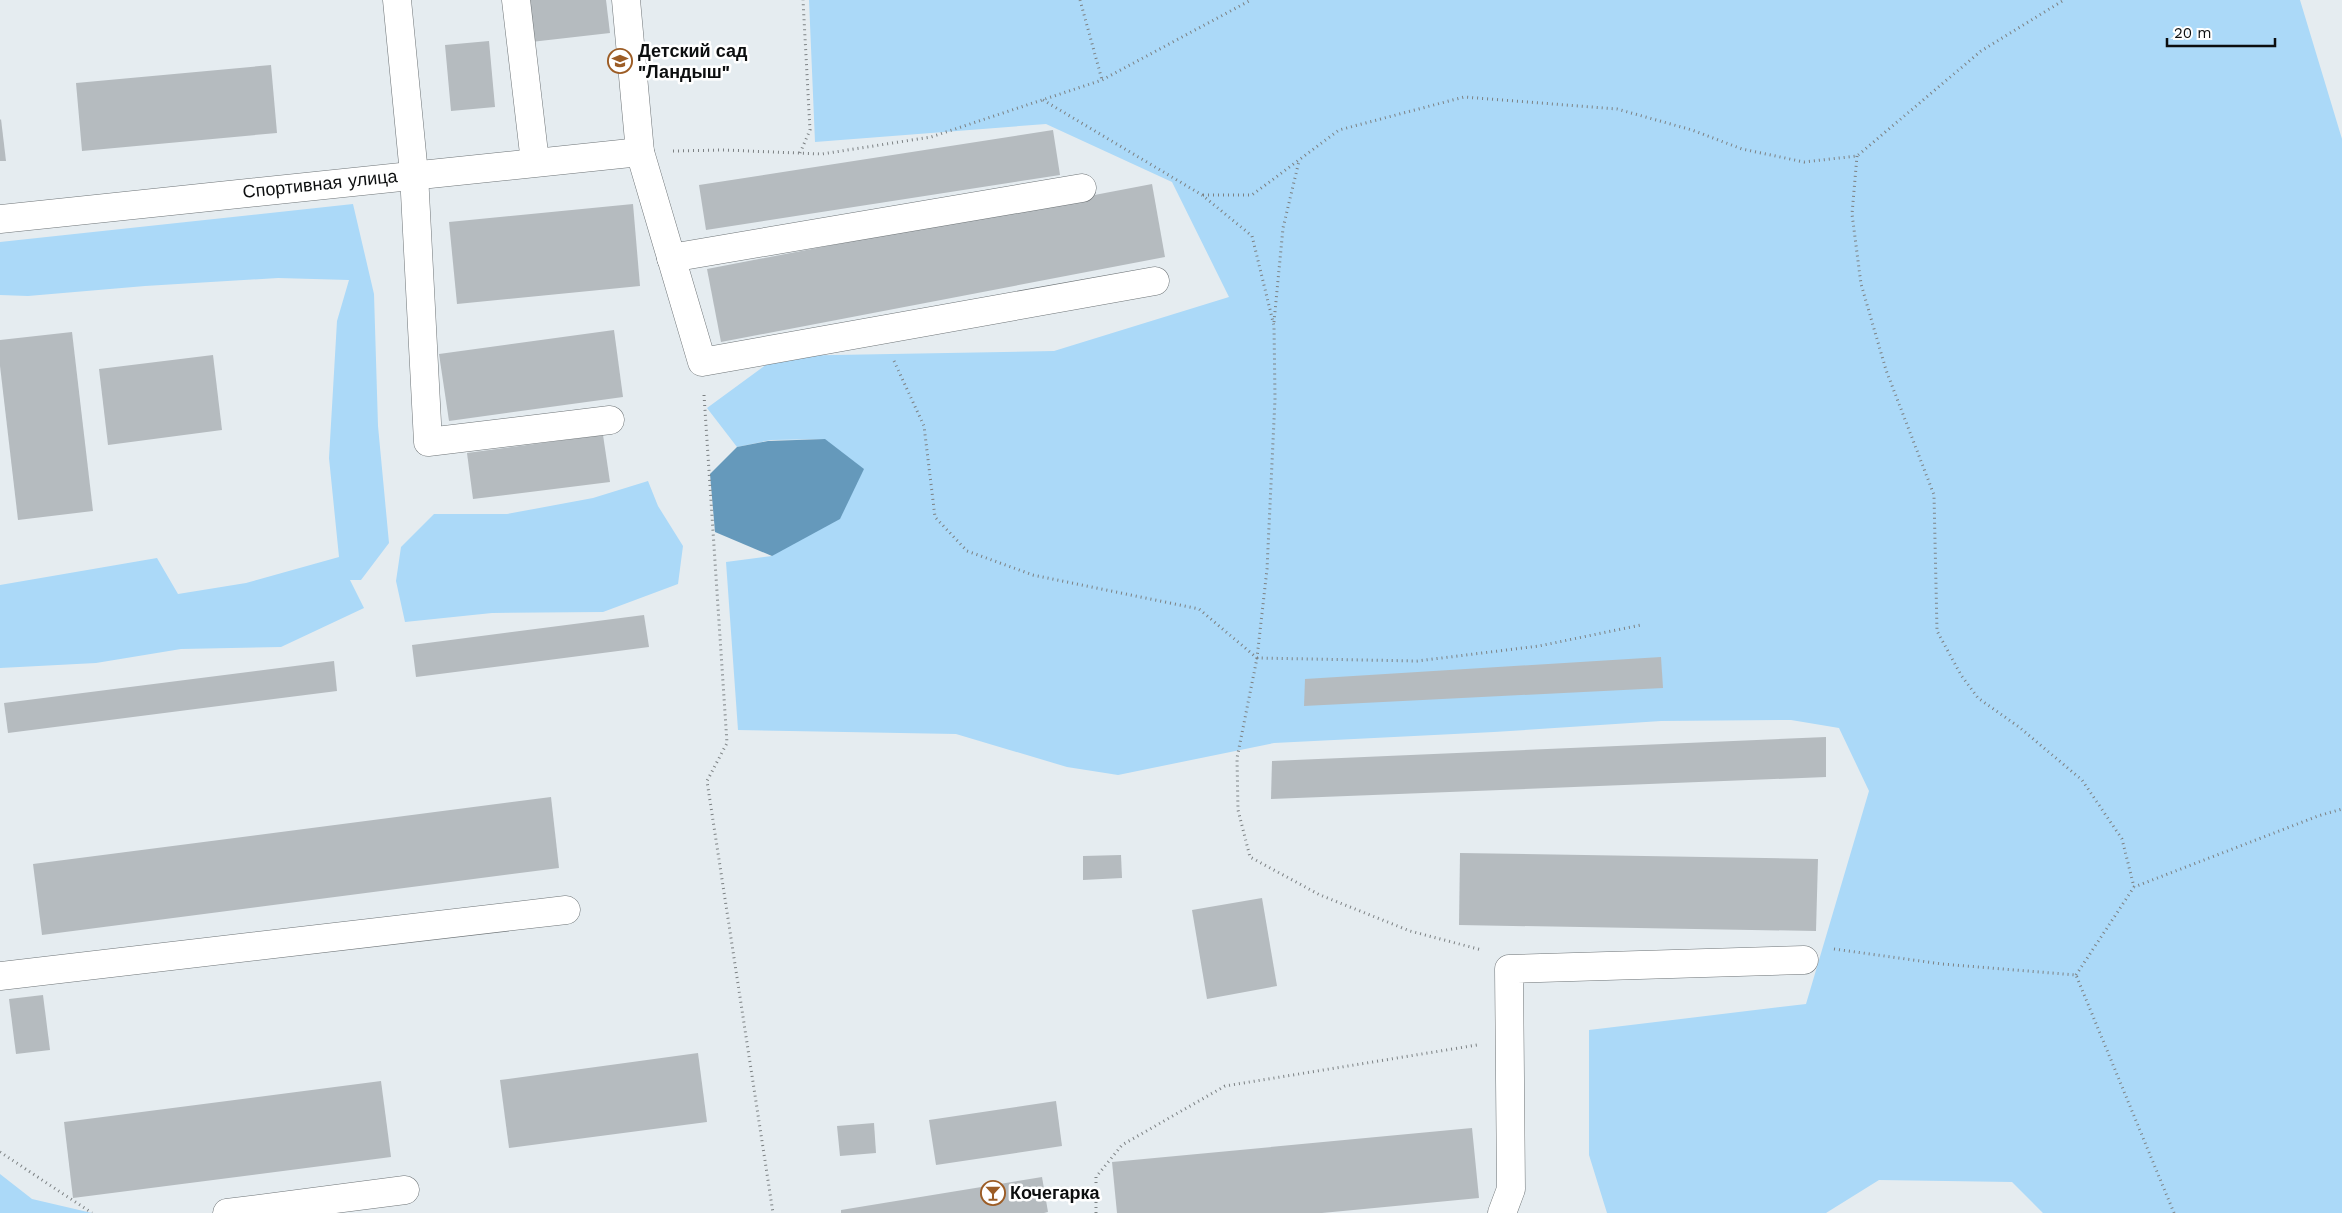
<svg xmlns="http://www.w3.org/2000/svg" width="2342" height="1213" viewBox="0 0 2342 1213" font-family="'Work Sans',sans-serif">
	<rect width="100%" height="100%" fill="#e5ecf0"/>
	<g fill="#abd9f8">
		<path d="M809 0H2300L2342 139V1213H2043L2012 1182 1879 1180 1826 1213H1607L1589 1155V1030L1806 1004 1869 791 1839 728 1791 720 1661 721 1494 732 1274 743 1118 775 1067 767 956 734 738 730 726 562 772 556 825 439 771 440 737 447 707 408 778 356 1054 351 1229 297 1172 182 1046 124 815 142Z"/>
		<path d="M353 204 374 294 378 426 389 543 361 580H350L364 608 281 647 181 649 96 663 0 668V585L157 558 178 594 246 583 339 557 329 458 337 321 349 280 278 278 145 286 28 296 0 295V242Z"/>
		<path d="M648 481 658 506 683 546 678 584 603 612 492 613 405 622 396 581 401 547 434 514H507L593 498Z"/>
		<path d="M0 1174 32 1199 92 1213H0Z"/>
	</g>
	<path fill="#6599bb" d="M825 439 864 469 840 519 772 556 715 532 710 474 737 447 768 441Z"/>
	<g fill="#b5bbbf">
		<path d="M526 0H606L610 33 531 42Z"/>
		<path d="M489 41 495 107 451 111 445 45Z"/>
		<path d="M271 65 277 133 82 151 76 83Z"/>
		<path d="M1 119 6 161H0V120Z"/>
		<path d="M1053 130 1060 175 706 230 699 185Z"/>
		<path d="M1152 184 1165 257 721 342 707 269Z"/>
		<path d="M633 204 640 286 457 304 449 222Z"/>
		<path d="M614 330 623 397 449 421 439 354Z"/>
		<path d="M72 332 93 511 18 520 0 366V340Z"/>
		<path d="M213 355 222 430 108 445 99 369Z"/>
		<path d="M603 435 610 482 473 499 467 453Z"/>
		<path d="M644 615 649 647 416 677 412 645Z"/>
		<path d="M1661 657 1663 688 1304 706 1305 679Z"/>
		<path d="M334 661 337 691 8 733 4 703Z"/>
		<path d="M1826 737V777L1271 799 1272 761Z"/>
		<path d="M551 797 559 868 42 935 33 864Z"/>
		<path d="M1460 853 1818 859 1816 931 1459 925Z"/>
		<path d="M1121 855 1122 878 1083 880V856Z"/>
		<path d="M1262 898 1277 986 1207 999 1192 910Z"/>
		<path d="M43 995 50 1050 16 1054 9 999Z"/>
		<path d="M698 1053 707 1122 509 1148 500 1080Z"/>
		<path d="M381 1081 391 1157 73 1198 64 1122Z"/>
		<path d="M1056 1101 1062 1146 936 1165 929 1120Z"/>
		<path d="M874 1123 876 1153 840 1156 837 1126Z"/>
		<path d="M1472 1128 1479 1198 1322 1213H1117L1112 1162Z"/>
		<path d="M1042 1177 1048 1212 1044 1213H841V1210Z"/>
	</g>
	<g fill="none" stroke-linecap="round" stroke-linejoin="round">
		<defs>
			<g id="minor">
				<path d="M397 0 414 174 428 442 610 420"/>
				<path d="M516 0 535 162"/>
				<path d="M626 0 640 152 702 362 1155 281"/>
				<path d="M0 219 640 152"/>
				<path d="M671 258 1082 188"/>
				<path d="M0 976 566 910"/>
				<path d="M227 1213 405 1190"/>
				<path d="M1502 1213 1511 1189 1509 969 1804 960"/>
			</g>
		</defs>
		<use href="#minor" stroke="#6e7477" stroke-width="29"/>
		<g stroke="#7c8183" stroke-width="3" stroke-dasharray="1 4" stroke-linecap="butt">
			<path d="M1080 0 1102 80"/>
			<path d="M1043 100 1202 195 1252 236 1274 326 1275 399 1267 569 1257 658 1417 661 1539 646 1641 625"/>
			<path d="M673 151 724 150 822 154 931 137 1102 80 1251 0"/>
			<path d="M800 153 810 130 803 0"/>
			<path d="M1857 156 1852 214 1861 284 1886 370 1934 495 1937 631 1961 675 1978 698 2019 727 2082 780 2122 839 2134 887"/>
			<path d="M1203 195H1252L1339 130 1464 97 1617 109 1692 130 1742 149 1804 162 1857 156 1981 51 2064 0"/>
			<path d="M1274 322 1283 228 1299 161"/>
			<path d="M894 361 924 426 935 517 967 551 1033 575 1199 609 1257 658 1237 758 1238 810 1250 857 1320 895 1410 931 1482 950"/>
			<path d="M704 395 727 743 707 781 773 1213"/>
			<path d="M1834 949 1942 964 2076 975 2174 1213"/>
			<path d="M2076 975 2134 887 2318 816 2342 809"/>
			<path d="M0 1152 92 1213"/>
			<path d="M1096 1213V1177L1122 1145 1225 1086 1477 1045"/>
		</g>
		<use href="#minor" stroke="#fff" stroke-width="28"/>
	</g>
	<defs>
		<symbol id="school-ring" viewBox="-11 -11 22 22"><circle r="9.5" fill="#fff" stroke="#9c5c25" stroke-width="1.5"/><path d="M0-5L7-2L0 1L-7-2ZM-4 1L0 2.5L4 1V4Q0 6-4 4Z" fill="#9c5c25"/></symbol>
		<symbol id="bar-ring" viewBox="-11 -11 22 22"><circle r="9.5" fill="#fff" stroke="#9c5c25" stroke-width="1.5"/><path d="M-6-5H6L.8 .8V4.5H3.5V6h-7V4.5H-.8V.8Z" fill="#9c5c25"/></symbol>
	</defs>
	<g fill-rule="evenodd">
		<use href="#school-ring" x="606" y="47" width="28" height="28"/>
		<use href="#bar-ring" x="979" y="1179" width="28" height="28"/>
	</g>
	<g text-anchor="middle" stroke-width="5" stroke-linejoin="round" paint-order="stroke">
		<g font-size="18" font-weight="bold" fill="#0c0e0f" stroke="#fff" text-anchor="start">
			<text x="638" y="57">Детский сад<tspan x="638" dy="21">"Ландыш"</tspan></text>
			<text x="1010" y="1199">Кочегарка</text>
		</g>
		<g font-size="18" fill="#0c0e0f" stroke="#fff">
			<text transform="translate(320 184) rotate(-6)" y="6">Спортивная улица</text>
		</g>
	</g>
	<path d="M2167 38v8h108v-8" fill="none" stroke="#0c0e0f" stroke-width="2.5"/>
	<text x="2174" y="38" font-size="15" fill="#0c0e0f" stroke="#ffffff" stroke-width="4" paint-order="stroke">20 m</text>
</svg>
